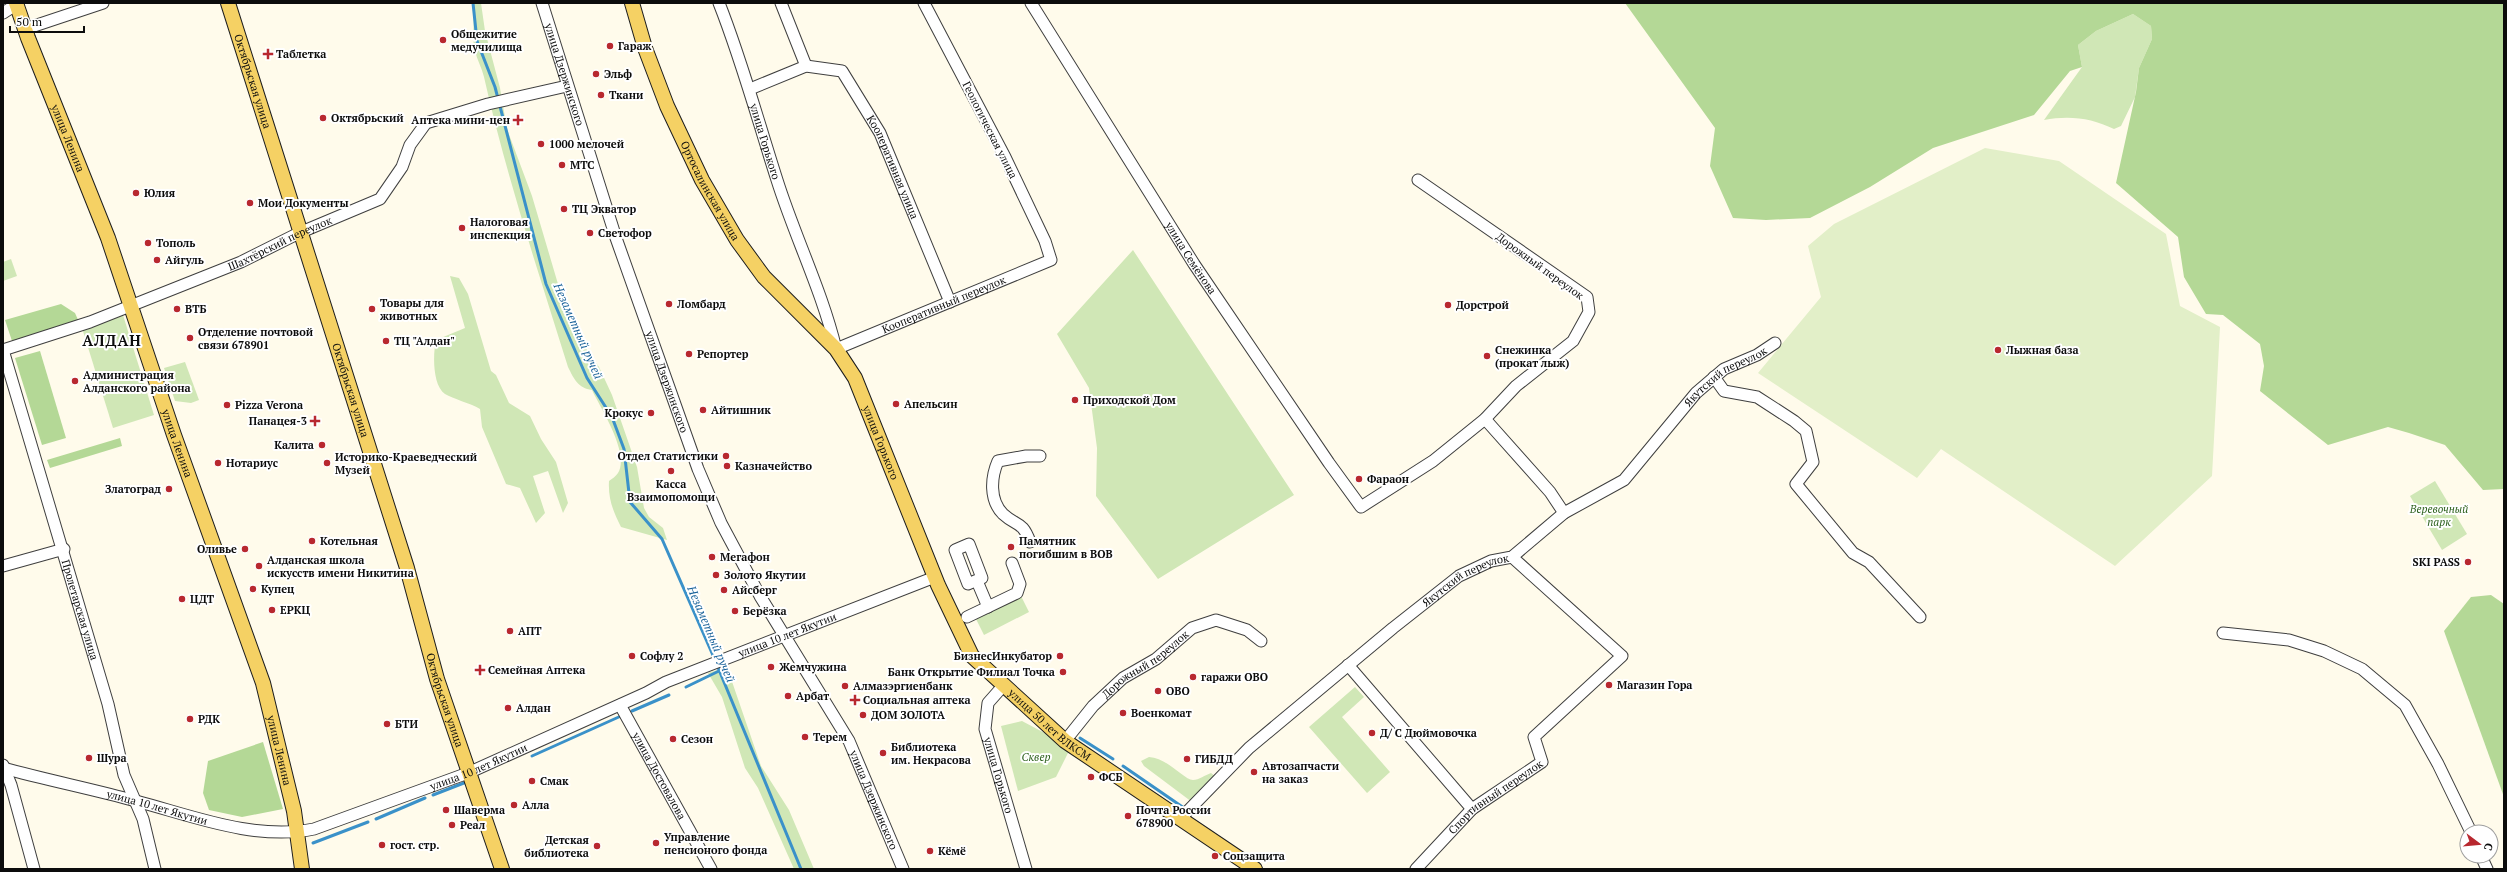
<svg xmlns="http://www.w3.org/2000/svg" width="2507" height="872" viewBox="0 0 2507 872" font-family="'PT Serif',serif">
	<rect width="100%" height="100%" fill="#fffbeb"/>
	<g fill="#d0e7b6">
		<path d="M472 3H481L485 31 500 88 507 129 532 196 558 284 577 336 599 367 612 395 637 467 644 508 649 517 663 528 667 540 621 527C613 511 608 499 609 481 612 479 616 476 618 473 630 453 601 409 592 390 578 388 574 379 568 367 538 271 506 175 484 77 482 68 477 60 475 51 471 35 476 19 472 3Z"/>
		<path d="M2133 14 2151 26 2152 39 2139 68 2135 97 2121 126 2114 129C2092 118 2069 115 2044 120L2082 67 2078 45 2096 31Z"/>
		<path d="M1133 250 1294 495 1158 579 1096 496 1097 448 1089 388 1057 334Z"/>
		<path d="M11 259 17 276 3 281V262Z"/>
		<path d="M450 276 459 278 468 294 491 371 496 375 509 403 530 416 541 439 556 462 568 503 563 513 548 471 533 476 545 513 536 523 520 488 506 484 482 427 480 409C470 403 453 399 445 394 432 385 433 353 436 340L465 328Z"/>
		<path d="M123 315 154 415 113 428 82 328Z"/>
		<path d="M185 362 199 400 191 403 175 401 164 368Z"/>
		<path d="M2435 481 2467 534 2442 550 2410 496Z"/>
		<path d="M1017 588 1029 612 984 635 972 611Z"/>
		<path d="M727 667 761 766 789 810 814 869H794L758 788 745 768 722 697 708 673Z"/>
		<path d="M1355 687 1364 697 1342 717 1390 772 1367 793 1309 727Z"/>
		<path d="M1022 721 1071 747 1056 777 1018 791 1001 726Z"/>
		<path d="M1149 757C1168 758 1184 780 1193 780 1199 780 1205 775 1211 773L1217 778 1192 802 1144 766 1141 761Z"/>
	</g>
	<g fill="#b4d896">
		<path d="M1625 3H2504V489L2483 490 2445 445 2409 433 2388 427 2328 445 2260 391 2264 366 2260 344 2223 315 2206 314 2184 277 2178 237 2116 183 2136 92 2139 68 2152 39 2151 26 2133 14 2096 31 2078 45 2082 67 2070 71 2034 115 1933 148 1870 187 1810 218 1766 220 1733 218 1710 166 1715 128Z"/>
		<path d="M61 304 75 313 79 322 12 341 5 320Z"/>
		<path d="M40 351 66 438 42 445 15 358Z"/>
		<path d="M120 438 122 446 50 468 47 460Z"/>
		<path d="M2491 595 2504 604V797L2444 631 2471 597Z"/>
		<path d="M263 742 283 809 242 817 209 810 203 793 208 761Z"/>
	</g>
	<path fill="#e2efc8" d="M1985 148 2059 161 2166 234 2180 306 2220 327 2212 476 2115 566 1941 449 1917 478 1758 373 1821 297 1808 246 1834 224Z"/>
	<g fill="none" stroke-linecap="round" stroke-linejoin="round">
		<g stroke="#3a91c9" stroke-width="3">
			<path d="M473 3 477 41 495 87 546 284 587 378 612 417 624 449 630 502 662 539 715 660"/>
			<path d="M717 665 801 869"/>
			<path d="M686 687 719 671"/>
			<path d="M632 711 669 695"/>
			<path d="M1080 738 1113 759"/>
			<path d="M532 756 621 716"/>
			<path d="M1123 766 1184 808"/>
			<path d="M433 795 469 781"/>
			<path d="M376 819 425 798"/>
			<path d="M313 843 368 822"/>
		</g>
		<defs>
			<g id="minor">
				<path id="s1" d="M542 3 616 238 698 469 721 523 760 596 849 741 903 869"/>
				<path id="s2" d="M719 3C742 61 758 121 777 180 795 237 822 291 836 349L1051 260 1045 241 1005 157 924 3"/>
				<path d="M781 3 806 66"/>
				<path id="s3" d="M1031 3 1194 264 1329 463 1361 507 1433 461 1485 419 1516 386 1573 341 1589 312 1587 297 1418 180"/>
				<path d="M3 13 17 4"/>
				<path d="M25 29 103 3"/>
				<path id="s4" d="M750 89 806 66 842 71 880 133 950 302"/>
				<path id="s5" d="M3 350 90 322 241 262 299 233 380 199 402 167 410 145 426 123 488 104 567 86"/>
				<path id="s6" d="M3 350 108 704 124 775 143 819 155 869"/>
				<path d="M1714 377 1724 391 1757 397 1794 421 1806 431 1813 462 1796 484 1853 553 1869 562 1920 617"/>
				<path d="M1485 419 1550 492 1564 513"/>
				<path d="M1030 542C1022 520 1017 527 1003 514 989 500 991 477 998 461L1026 456H1040"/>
				<path d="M969 544 982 578 968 584 955 550Z"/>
				<path d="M3 566 64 549"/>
				<path d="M977 581 988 607"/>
				<path d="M967 617 1017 593 1020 584 1012 563"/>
				<path d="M2223 633 2289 640 2324 651 2362 669 2405 705 2438 764 2471 832"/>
				<path d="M1348 665 1472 809"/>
				<path id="s7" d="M1003 686 988 703 985 729 1026 869"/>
				<path id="s8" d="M620 705 711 869"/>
				<path id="s9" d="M1065 741 1093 706 1123 678 1156 659 1192 628 1216 620 1247 630 1261 641"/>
				<path d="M3 765 11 785 34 869"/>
				<path id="s10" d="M3 768C47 780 92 789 136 801 193 816 255 841 314 829L468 773 646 693 666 682 935 577"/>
				<path id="s11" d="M1181 818 1249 748 1393 628 1459 576 1491 561 1512 557 1564 513 1624 480 1696 393 1724 369 1757 355 1775 343"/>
				<path d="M2481 856 2487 869"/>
				<path id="s12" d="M1416 869 1472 809 1542 762 1534 737 1622 656 1512 557"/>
			</g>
			<g id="major">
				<path id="s13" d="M16 3 28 38 108 238 174 435 263 683 294 811 302 869"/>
				<path id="s14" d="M228 3 407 568 437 679 502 869"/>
				<path id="s15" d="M632 3 645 48 667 106 702 180 737 240 764 277 836 349 855 378 938 585 972 656 1065 741 1255 869"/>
			</g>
		</defs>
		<use href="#minor" stroke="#3f3f3f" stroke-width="13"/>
		<use href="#major" stroke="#1d1d1d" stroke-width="16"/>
		<use href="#minor" stroke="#fff" stroke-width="11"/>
		<use href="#major" stroke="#f5d164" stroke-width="14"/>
	</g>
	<g fill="#b8282f" stroke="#fff" stroke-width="1.5">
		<circle cx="443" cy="40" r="4"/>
		<circle cx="610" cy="46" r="4"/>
		<path d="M266 48h4v4h4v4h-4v4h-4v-4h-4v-4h4z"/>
		<circle cx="596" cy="74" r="4"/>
		<circle cx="601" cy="95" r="4"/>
		<circle cx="323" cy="118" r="4"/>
		<path d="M516 114h4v4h4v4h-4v4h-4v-4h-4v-4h4z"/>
		<circle cx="541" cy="144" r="4"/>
		<circle cx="562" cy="165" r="4"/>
		<circle cx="136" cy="193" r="4"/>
		<circle cx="250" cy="203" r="4"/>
		<circle cx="564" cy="209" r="4"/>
		<circle cx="462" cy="228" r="4"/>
		<circle cx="590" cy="233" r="4"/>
		<circle cx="148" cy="243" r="4"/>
		<circle cx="157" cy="260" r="4"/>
		<circle cx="669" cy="304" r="4"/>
		<circle cx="1448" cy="305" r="4"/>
		<circle cx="177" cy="309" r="4"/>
		<circle cx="372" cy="309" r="4"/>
		<circle cx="190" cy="338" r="4"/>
		<circle cx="386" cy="341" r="4"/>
		<circle cx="1998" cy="350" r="4"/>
		<circle cx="689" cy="354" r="4"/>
		<circle cx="1487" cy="356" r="4"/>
		<circle cx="75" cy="381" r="4"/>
		<circle cx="1075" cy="400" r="4"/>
		<circle cx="896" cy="404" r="4"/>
		<circle cx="227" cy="405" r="4"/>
		<circle cx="703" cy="410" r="4"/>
		<circle cx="651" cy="413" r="4"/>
		<path d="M313 415h4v4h4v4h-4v4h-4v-4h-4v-4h4z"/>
		<circle cx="322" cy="445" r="4"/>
		<circle cx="726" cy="456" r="4"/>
		<circle cx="218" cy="463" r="4"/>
		<circle cx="327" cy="463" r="4"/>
		<circle cx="727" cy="466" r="4"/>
		<circle cx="671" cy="471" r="4"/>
		<circle cx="1359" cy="479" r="4"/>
		<circle cx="169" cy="489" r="4"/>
		<circle cx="312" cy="541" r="4"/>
		<circle cx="1011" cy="547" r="4"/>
		<circle cx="245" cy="549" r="4"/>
		<circle cx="712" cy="557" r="4"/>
		<circle cx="2468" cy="562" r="4"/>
		<circle cx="259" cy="566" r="4"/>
		<circle cx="716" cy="575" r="4"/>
		<circle cx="253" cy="589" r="4"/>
		<circle cx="724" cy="590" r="4"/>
		<circle cx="182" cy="599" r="4"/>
		<circle cx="272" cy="610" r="4"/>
		<circle cx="735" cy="611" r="4"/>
		<circle cx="510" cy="631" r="4"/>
		<circle cx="632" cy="656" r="4"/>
		<circle cx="1060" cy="656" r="4"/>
		<circle cx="771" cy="667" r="4"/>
		<path d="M478 664h4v4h4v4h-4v4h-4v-4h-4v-4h4z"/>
		<circle cx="1063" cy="672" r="4"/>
		<circle cx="1193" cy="677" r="4"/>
		<circle cx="1609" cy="685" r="4"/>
		<circle cx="845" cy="686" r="4"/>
		<circle cx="1158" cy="691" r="4"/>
		<circle cx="788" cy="696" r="4"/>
		<path d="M853 694h4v4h4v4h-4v4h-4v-4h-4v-4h4z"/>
		<circle cx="508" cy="708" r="4"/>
		<circle cx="1123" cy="713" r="4"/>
		<circle cx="863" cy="715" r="4"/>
		<circle cx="190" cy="719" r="4"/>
		<circle cx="387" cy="724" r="4"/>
		<circle cx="1372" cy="733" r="4"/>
		<circle cx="805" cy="737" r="4"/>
		<circle cx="673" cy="739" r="4"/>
		<circle cx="883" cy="753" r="4"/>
		<circle cx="89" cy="758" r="4"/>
		<circle cx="1187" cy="759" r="4"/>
		<circle cx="1254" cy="772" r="4"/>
		<circle cx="1091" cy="777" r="4"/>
		<circle cx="532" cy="781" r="4"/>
		<circle cx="514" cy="805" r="4"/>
		<circle cx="446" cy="810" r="4"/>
		<circle cx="1128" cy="816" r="4"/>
		<circle cx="452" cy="825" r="4"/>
		<circle cx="656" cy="843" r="4"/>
		<circle cx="382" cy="845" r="4"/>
		<circle cx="597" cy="846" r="4"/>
		<circle cx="930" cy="851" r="4"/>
		<circle cx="1215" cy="856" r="4"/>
	</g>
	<g text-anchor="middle" stroke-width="4" stroke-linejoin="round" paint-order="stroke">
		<g font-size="11" font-weight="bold" fill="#0c0c0c" stroke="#fff" text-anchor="start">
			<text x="451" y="38">Общежитие<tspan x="451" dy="13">медучилища</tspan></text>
			<text x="618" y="50">Гараж</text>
			<text x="276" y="58">Таблетка</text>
			<text x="604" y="78">Эльф</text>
			<text x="609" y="99">Ткани</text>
			<text x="331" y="122">Октябрьский</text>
			<text x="510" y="124" text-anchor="end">Аптека мини-цен</text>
			<text x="549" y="148">1000 мелочей</text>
			<text x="570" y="169">МТС</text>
			<text x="144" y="197">Юлия</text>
			<text x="258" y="207">Мои Документы</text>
			<text x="572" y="213">ТЦ Экватор</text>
			<text x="470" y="226">Налоговая<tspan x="470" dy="13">инспекция</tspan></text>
			<text x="598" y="237">Светофор</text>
			<text x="156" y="247">Тополь</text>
			<text x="165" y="264">Айгуль</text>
			<text x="380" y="307">Товары для<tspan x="380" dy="13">животных</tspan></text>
			<text x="677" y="308">Ломбард</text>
			<text x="1456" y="309">Дорстрой</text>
			<text x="185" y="313">ВТБ</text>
			<text x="198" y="336">Отделение почтовой<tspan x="198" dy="13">связи 678901</tspan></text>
			<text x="394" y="345">ТЦ "Алдан"</text>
			<text x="1495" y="354">Снежинка<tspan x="1495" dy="13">(прокат лыж)</tspan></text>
			<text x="2006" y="354">Лыжная база</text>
			<text x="697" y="358">Репортер</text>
			<text x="83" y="379">Администрация<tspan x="83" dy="13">Алданского района</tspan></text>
			<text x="1083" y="404">Приходской Дом</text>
			<text x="904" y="408">Апельсин</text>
			<text x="235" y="409">Pizza Verona</text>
			<text x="711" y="414">Айтишник</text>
			<text x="643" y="417" text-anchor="end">Крокус</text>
			<text x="307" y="425" text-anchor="end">Панацея-3</text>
			<text x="314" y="449" text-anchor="end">Калита</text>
			<text x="718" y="460" text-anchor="end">Отдел Статистики</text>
			<text x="335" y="461">Историко-Краеведческий<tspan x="335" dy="13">Музей</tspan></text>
			<text x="226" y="467">Нотариус</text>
			<text x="735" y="470">Казначейство</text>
			<text x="1367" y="483">Фараон</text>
			<text x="671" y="488" text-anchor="middle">Касса<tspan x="671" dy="13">Взаимопомощи</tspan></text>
			<text x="161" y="493" text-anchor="end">Златоград</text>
			<text x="320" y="545">Котельная</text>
			<text x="1019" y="545">Памятник<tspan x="1019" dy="13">погибшим в ВОВ</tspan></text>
			<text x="237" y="553" text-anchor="end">Оливье</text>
			<text x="720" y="561">Мегафон</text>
			<text x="267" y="564">Алданская школа<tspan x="267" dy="13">искусств имени Никитина</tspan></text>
			<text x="2460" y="566" text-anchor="end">SKI PASS</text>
			<text x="724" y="579">Золото Якутии</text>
			<text x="261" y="593">Купец</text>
			<text x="732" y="594">Айсберг</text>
			<text x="190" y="603">ЦДТ</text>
			<text x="280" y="614">ЕРКЦ</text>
			<text x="743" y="615">Берёзка</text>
			<text x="518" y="635">АПТ</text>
			<text x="640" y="660">Софлу 2</text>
			<text x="1052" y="660" text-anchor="end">БизнесИнкубатор</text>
			<text x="779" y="671">Жемчужина</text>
			<text x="488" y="674">Семейная Аптека</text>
			<text x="1055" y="676" text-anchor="end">Банк Открытие Филиал Точка</text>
			<text x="1201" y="681">гаражи ОВО</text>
			<text x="1617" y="689">Магазин Гора</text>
			<text x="853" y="690">Алмазэргиенбанк</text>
			<text x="1166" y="695">ОВО</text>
			<text x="796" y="700">Арбат</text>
			<text x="863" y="704">Социальная аптека</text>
			<text x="516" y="712">Алдан</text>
			<text x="1131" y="717">Военкомат</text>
			<text x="871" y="719">ДОМ ЗОЛОТА</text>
			<text x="198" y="723">РДК</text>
			<text x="395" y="728">БТИ</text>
			<text x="1380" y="737">Д/ С Дюймовочка</text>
			<text x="813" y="741">Терем</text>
			<text x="681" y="743">Сезон</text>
			<text x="891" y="751">Библиотека<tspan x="891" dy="13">им. Некрасова</tspan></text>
			<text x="97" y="762">Шура</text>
			<text x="1195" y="763">ГИБДД</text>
			<text x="1262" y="770">Автозапчасти<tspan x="1262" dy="13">на заказ</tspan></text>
			<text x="1099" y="781">ФСБ</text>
			<text x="540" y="785">Смак</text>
			<text x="522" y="809">Алла</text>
			<text x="454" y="814">Шаверма</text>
			<text x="1136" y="814">Почта России<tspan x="1136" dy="13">678900</tspan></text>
			<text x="460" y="829">Реал</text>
			<text x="664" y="841">Управление<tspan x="664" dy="13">пенсионого фонда</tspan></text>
			<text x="589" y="844" text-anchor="end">Детская<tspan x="589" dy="13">библиотека</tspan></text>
			<text x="390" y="849">гост. стр.</text>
			<text x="938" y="855">Кёмё</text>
			<text x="1223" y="860">Соцзащита</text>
		</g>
		<g font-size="11" fill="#0c0c0c" stroke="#fff">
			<text dy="4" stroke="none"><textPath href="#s1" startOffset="75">улица Дзержинского</textPath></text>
			<text dy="4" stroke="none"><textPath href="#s14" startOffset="82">Октябрьская улица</textPath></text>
			<text transform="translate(990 130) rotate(63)" y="4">Геологическая улица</text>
			<text dy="4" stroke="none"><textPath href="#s13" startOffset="145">улица Ленина</textPath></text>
			<text dy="4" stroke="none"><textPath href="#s2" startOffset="146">улица Горького</textPath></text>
			<text dy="4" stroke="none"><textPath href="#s4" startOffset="206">Кооперативная улица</textPath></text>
			<text dy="4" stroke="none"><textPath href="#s15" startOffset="204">Ортосалинская улица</textPath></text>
			<text dy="4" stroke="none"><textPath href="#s5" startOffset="297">Шахтёрский переулок</textPath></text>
			<text dy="4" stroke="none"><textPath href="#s3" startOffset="301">улица Семёнова</textPath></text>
			<text transform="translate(1540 266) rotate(36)" y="4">Дорожный переулок</text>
			<text dy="4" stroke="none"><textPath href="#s2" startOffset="482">Кооперативный переулок</textPath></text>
			<text dy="4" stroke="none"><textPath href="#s11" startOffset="709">Якутский переулок</textPath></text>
			<text dy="4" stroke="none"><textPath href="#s1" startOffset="399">улица Дзержинского</textPath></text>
			<text dy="4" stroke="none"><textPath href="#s14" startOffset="406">Октябрьская улица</textPath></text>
			<text dy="4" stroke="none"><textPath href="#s13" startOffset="469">улица Ленина</textPath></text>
			<text dy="4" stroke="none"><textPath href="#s15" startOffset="512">улица Горького</textPath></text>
			<text dy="4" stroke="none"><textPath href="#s11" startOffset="373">Якутский переулок</textPath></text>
			<text dy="4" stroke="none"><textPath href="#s6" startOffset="271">Пролетарская улица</textPath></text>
			<text dy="4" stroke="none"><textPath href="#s10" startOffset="831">улица 10 лет Якутии</textPath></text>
			<text dy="4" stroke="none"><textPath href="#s9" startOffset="112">Дорожный переулок</textPath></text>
			<text dy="4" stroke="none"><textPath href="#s14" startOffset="730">Октябрьская улица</textPath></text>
			<text dy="4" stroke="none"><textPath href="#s15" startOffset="848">улица 50 лет ВЛКСМ</textPath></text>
			<text dy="4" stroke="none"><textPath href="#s13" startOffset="793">улица Ленина</textPath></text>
			<text dy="4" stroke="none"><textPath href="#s10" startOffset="495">улица 10 лет Якутии</textPath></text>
			<text dy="4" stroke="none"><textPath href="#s7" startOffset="97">улица Горького</textPath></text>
			<text dy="4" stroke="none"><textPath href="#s8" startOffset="81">улица Достовалова</textPath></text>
			<text dy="4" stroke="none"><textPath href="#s12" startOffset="108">Спортивный переулок</textPath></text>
			<text dy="4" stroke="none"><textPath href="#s1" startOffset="867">улица Дзержинского</textPath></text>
			<text dy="4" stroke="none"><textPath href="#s10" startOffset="159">улица 10 лет Якутии</textPath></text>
		</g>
		<g font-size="11" font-style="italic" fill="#2d611e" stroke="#fff">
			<text x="2439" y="513">Веревочный<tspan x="2439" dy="13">парк</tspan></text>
			<text x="1036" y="761">Сквер</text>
		</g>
		<g font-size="12" font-style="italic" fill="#19629a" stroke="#fff">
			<text transform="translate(578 331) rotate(66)" y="4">Незаметный ручей</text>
			<text transform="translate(711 634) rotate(67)" y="4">Незаметный ручей</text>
		</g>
		<g font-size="15" font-weight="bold" letter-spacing="1" fill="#0c0c0c" stroke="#fff">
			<text x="112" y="346">АЛДАН</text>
		</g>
	</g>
	<rect width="2507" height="872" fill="none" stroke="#0c0c0c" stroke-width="8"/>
	<g transform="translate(2479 844) rotate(106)"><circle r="19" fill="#ffffff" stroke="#9e9e9e"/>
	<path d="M0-3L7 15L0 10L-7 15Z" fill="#b8282f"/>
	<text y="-6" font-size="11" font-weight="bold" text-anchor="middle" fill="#0c0c0c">С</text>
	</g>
	<path d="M10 26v6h74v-6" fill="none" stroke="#0c0c0c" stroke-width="2"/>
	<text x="16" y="26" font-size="12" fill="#0c0c0c" stroke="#ffffff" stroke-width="3" paint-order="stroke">50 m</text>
</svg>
